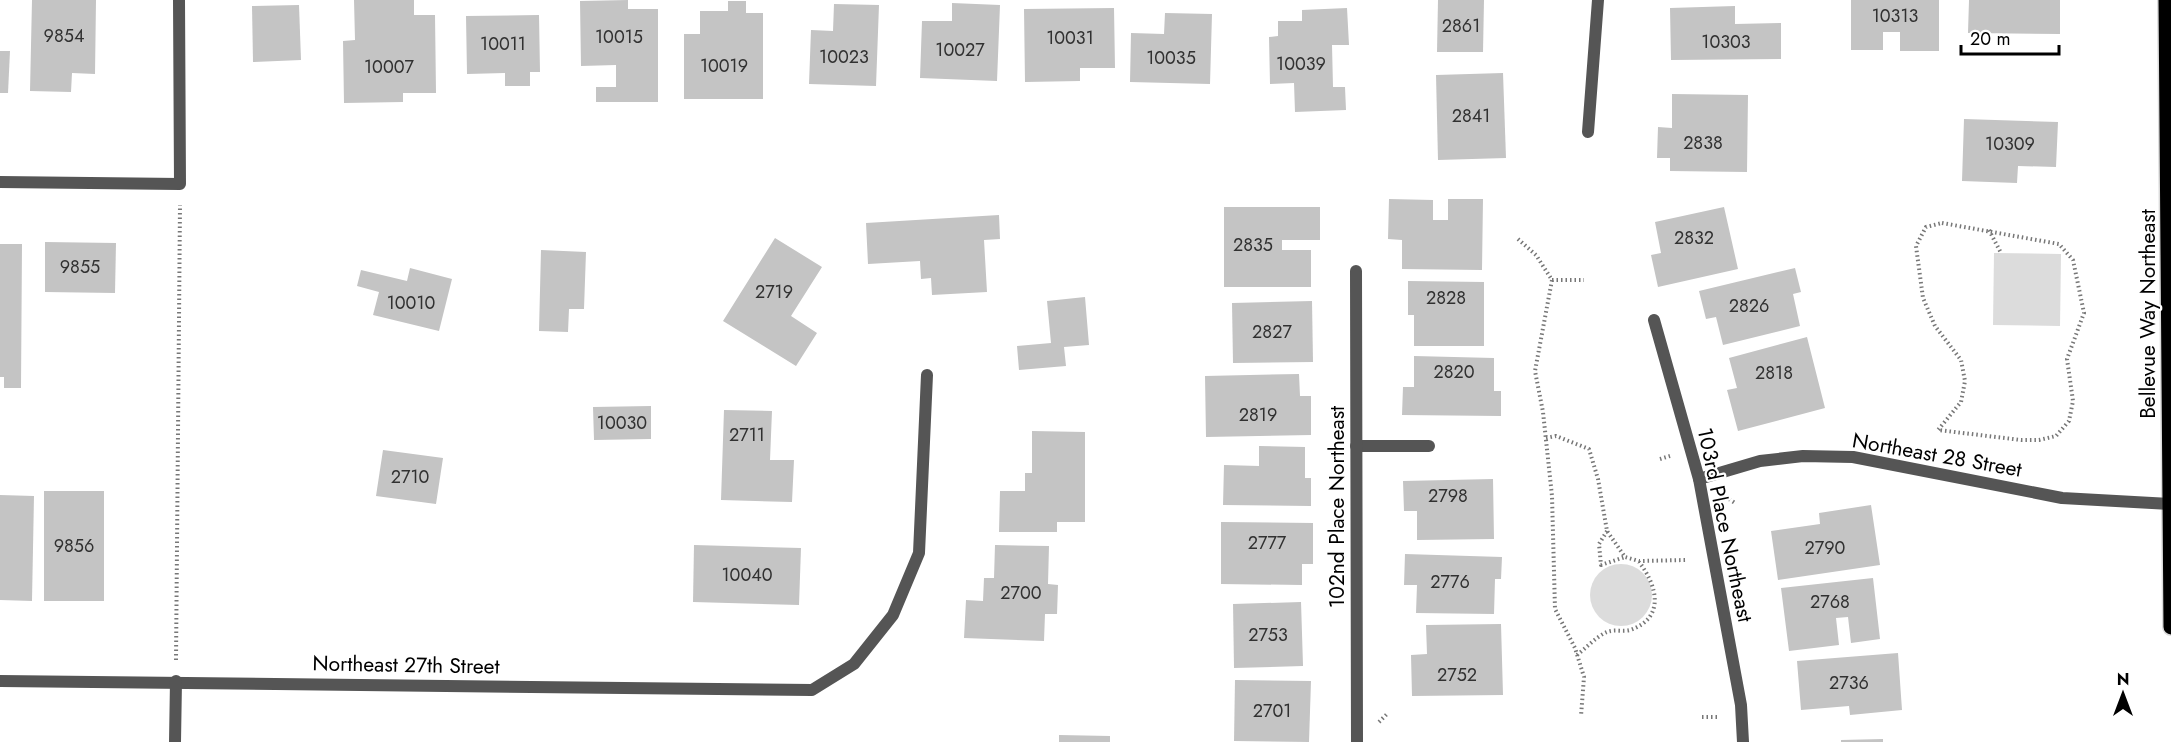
<svg xmlns="http://www.w3.org/2000/svg" width="2171" height="742" viewBox="0 0 2171 742" font-family="Jost,sans-serif">
	<rect width="100%" height="100%" fill="#fff"/>
	<g fill="#dcdcdc">
		<path d="M1994 253 2061 254 2060 326 1993 325Z"/>
		<circle cx="1621" cy="595" r="31"/>
	</g>
	<g fill="#c4c4c4">
		<path d="M32 0H96L95 74 72 73 71 92 30 91Z"/>
		<path d="M354 0H414V15H435L436 93H403V102L344 103 343 41 355 40Z"/>
		<path d="M628 0V9H658V102H596V87H616V65L581 66 580 1Z"/>
		<path d="M1438 0H1484L1483 52H1437Z"/>
		<path d="M1851 0H1939V51H1900V32H1883V50H1851Z"/>
		<path d="M1969 0H2060V34L1968 33Z"/>
		<path d="M728 1H746V13H763V99H684V34H700V11H728Z"/>
		<path d="M952 3 1000 5 997 81 920 78 922 21H952Z"/>
		<path d="M834 4 879 5 876 86 809 84 811 30 833 31Z"/>
		<path d="M299 5 301 60 253 62 252 6Z"/>
		<path d="M1735 6V24L1781 23V59L1671 60 1670 8Z"/>
		<path d="M1114 8 1115 68H1080V81L1025 82 1024 9Z"/>
		<path d="M1347 8 1349 45H1332L1333 87H1345L1346 110 1295 112 1294 83 1270 84 1269 37 1278 36V21H1302V10Z"/>
		<path d="M1165 13 1212 14 1210 84 1130 82 1131 33 1164 34Z"/>
		<path d="M539 15 540 72H530V86H505V73L467 74 466 16Z"/>
		<path d="M0 51H10L8 93H0Z"/>
		<path d="M1503 73 1506 158 1438 160 1436 75Z"/>
		<path d="M1672 94 1748 95 1747 172 1670 171V158H1657L1658 127 1672 128Z"/>
		<path d="M1964 119 2058 122 2056 167 2018 166 2017 183 1962 181Z"/>
		<path d="M1389 199 1433 200V220H1448V199H1483L1482 270 1402 269V240L1388 239Z"/>
		<path d="M1224 207H1320V240H1282V250H1311V287H1224Z"/>
		<path d="M1724 207 1738 269 1658 287 1651 255 1661 253 1655 222Z"/>
		<path d="M999 215 1000 239 984 240 987 292 932 295 931 278 921 279 920 261 868 264 866 223Z"/>
		<path d="M775 238 822 267 791 316 817 333 796 366 723 321Z"/>
		<path d="M45 242 116 243 115 293 45 292Z"/>
		<path d="M0 244H22L21 388H4V377H0Z"/>
		<path d="M541 250 586 252 584 309H569L568 332 539 331Z"/>
		<path d="M410 268 452 279 439 331 373 315 379 292 357 286 361 270 407 281Z"/>
		<path d="M1795 268 1801 292 1793 294 1800 326 1723 345 1716 317 1706 319 1699 291Z"/>
		<path d="M1408 281 1484 282V346H1414V315H1408Z"/>
		<path d="M1085 297 1089 345 1064 347 1066 366 1019 370 1017 346 1051 343 1047 301Z"/>
		<path d="M1312 301 1313 362 1233 363 1232 303Z"/>
		<path d="M1807 337 1825 408 1738 431 1727 390 1737 388 1729 358Z"/>
		<path d="M1414 356 1494 358V391H1501V416L1402 415 1403 387H1414Z"/>
		<path d="M1299 374 1300 396H1311V435L1206 437 1205 376Z"/>
		<path d="M651 406V439L594 440 593 407Z"/>
		<path d="M724 410 772 411 770 460H794L792 502 721 500Z"/>
		<path d="M1032 431 1085 432V522H1057V532H999L1000 491H1025V473H1032Z"/>
		<path d="M1259 446 1305 447V478H1311V506L1223 505 1224 465 1259 466Z"/>
		<path d="M383 450 443 458 436 504 376 496Z"/>
		<path d="M1493 479 1494 539 1417 540V511H1404L1403 481Z"/>
		<rect x="44" y="491" width="60" height="110"/>
		<path d="M0 495 34 496 32 601 0 600Z"/>
		<path d="M1871 505 1880 565 1778 580 1771 531 1820 524 1819 513Z"/>
		<path d="M1221 522 1313 523V564H1302V585L1221 584Z"/>
		<path d="M694 545 801 548 799 605 693 602Z"/>
		<path d="M995 545 1049 546 1048 584 1058 585 1057 614H1045L1044 641 964 638 966 600 983 601 984 578H994Z"/>
		<path d="M1405 554 1502 557 1501 579H1495L1494 614 1416 613 1417 585H1404Z"/>
		<path d="M1873 578 1880 639 1851 643 1848 617 1836 618 1839 645 1789 651 1781 588Z"/>
		<path d="M1301 602 1303 666 1234 668 1233 604Z"/>
		<path d="M1501 624 1503 695 1412 696 1411 655 1427 654 1426 625Z"/>
		<path d="M1898 653 1902 710 1850 715 1849 706 1801 710 1797 661Z"/>
		<path d="M1235 680 1311 681 1309 742 1234 741Z"/>
		<path d="M1059 735 1110 736V742H1059Z"/>
		<path d="M1883 739V742H1841V740Z"/>
	</g>
	<g fill="none" stroke-linecap="round" stroke-linejoin="round">
		<defs>
			<path id="primary" d="M2166 0 2171 627"/>
		</defs>
		<use href="#primary" stroke="#dbdbdb" stroke-width="18"/>
		<g stroke="#777" stroke-width="4" stroke-dasharray="1.5 3" stroke-linecap="butt">
			<path d="M1942 223 2059 244 2073 260 2084 313 2067 359 2073 401 2069 421 2056 436 2039 440H2021L1938 430 1961 402 1965 381 1961 360 1935 326 1923 298 1916 246 1926 227Z"/>
			<path d="M1989 230 2001 253"/>
			<path d="M1518 239 1536 255 1552 280 1535 371 1543 412 1552 496 1555 609 1575 648 1584 677 1581 716"/>
			<path d="M1552 280H1584"/>
			<path d="M1546 438 1556 436 1589 449 1598 479 1607 531 1625 557 1639 561 1686 560"/>
			<path d="M1660 459 1670 456"/>
			<path d="M1729 499 1735 503"/>
			<path d="M1607 531 1599 544 1601 565 1625 557"/>
			<path d="M1577 655C1586 648 1597 636 1607 632 1614 629 1623 632 1630 630 1666 618 1657 585 1639 562"/>
			<path d="M176 660 180 205"/>
			<path d="M1702 717H1718"/>
			<path d="M1379 722 1387 714"/>
		</g>
		<path stroke="#555" stroke-width="12" d="M1356 446H1429"/>
		<g stroke="#555" stroke-width="12">
			<path d="M1588 132 1598 0"/>
			<path d="M0 182 180 184 179 0"/>
			<path d="M1356 271 1357 742"/>
			<path d="M1654 320 1699 479 1741 705 1743 742"/>
			<path d="M1699 479 1760 461 1803 456 1853 457 2062 498 2170 504"/>
			<path d="M0 681 812 690 854 664 893 615 919 553 927 375"/>
			<path d="M175 742 176 681"/>
		</g>
		<use href="#primary" stroke="#000" stroke-width="15"/>
	</g>
	<g text-anchor="middle" stroke-width="4.5" stroke-linejoin="round" paint-order="stroke">
		<g font-size="18" fill="#313131">
			<text x="1895" y="22">10313</text>
			<text x="1461" y="32">2861</text>
			<text x="64" y="42">9854</text>
			<text x="619" y="43">10015</text>
			<text x="1070" y="44">10031</text>
			<text x="1726" y="48">10303</text>
			<text x="503" y="50">10011</text>
			<text x="960" y="56">10027</text>
			<text x="844" y="63">10023</text>
			<text x="1171" y="64">10035</text>
			<text x="1301" y="70">10039</text>
			<text x="724" y="72">10019</text>
			<text x="389" y="73">10007</text>
			<text x="1471" y="122">2841</text>
			<text x="1703" y="149">2838</text>
			<text x="2010" y="150">10309</text>
			<text x="1694" y="244">2832</text>
			<text x="1253" y="251">2835</text>
			<text x="80" y="273">9855</text>
			<text x="774" y="298">2719</text>
			<text x="1446" y="304">2828</text>
			<text x="411" y="309">10010</text>
			<text x="1749" y="312">2826</text>
			<text x="1272" y="338">2827</text>
			<text x="1454" y="378">2820</text>
			<text x="1774" y="379">2818</text>
			<text x="1258" y="421">2819</text>
			<text x="622" y="429">10030</text>
			<text x="747" y="441">2711</text>
			<text x="410" y="483">2710</text>
			<text x="1448" y="502">2798</text>
			<text x="1267" y="549">2777</text>
			<text x="74" y="552">9856</text>
			<text x="1825" y="554">2790</text>
			<text x="747" y="581">10040</text>
			<text x="1450" y="588">2776</text>
			<text x="1021" y="599">2700</text>
			<text x="1830" y="608">2768</text>
			<text x="1268" y="641">2753</text>
			<text x="1457" y="681">2752</text>
			<text x="1849" y="689">2736</text>
			<text x="1272" y="717">2701</text>
		</g>
		<g font-size="21" fill="#000" stroke="#fff">
			<text transform="translate(2148 314) rotate(-90)" y="7">Bellevue Way Northeast</text>
			<text transform="translate(1937 455) rotate(10)" y="7">Northeast 28 Street</text>
			<text transform="translate(1337 507) rotate(-90)" y="7">102nd Place Northeast</text>
			<text transform="translate(1725 525) rotate(78)" y="7">103rd Place Northeast</text>
			<text transform="translate(406 665) rotate(1)" y="7">Northeast 27th Street</text>
		</g>
	</g>
	<g transform="translate(2123 694)" stroke="#ffffff" stroke-width="4.5" paint-order="stroke">
	<path d="M0-4.5L10 22L0 15L-10 22Z" fill="#000000"/>
	<text y="-9" font-size="16" font-weight="bold" text-anchor="middle" fill="#000000">N</text>
	</g>
	<path d="M1961 45v9h98v-9" fill="none" stroke="#000000" stroke-width="3"/>
	<text x="1970" y="45" font-size="18" fill="#000000" stroke="#ffffff" stroke-width="4.5" paint-order="stroke">20 m</text>
</svg>
